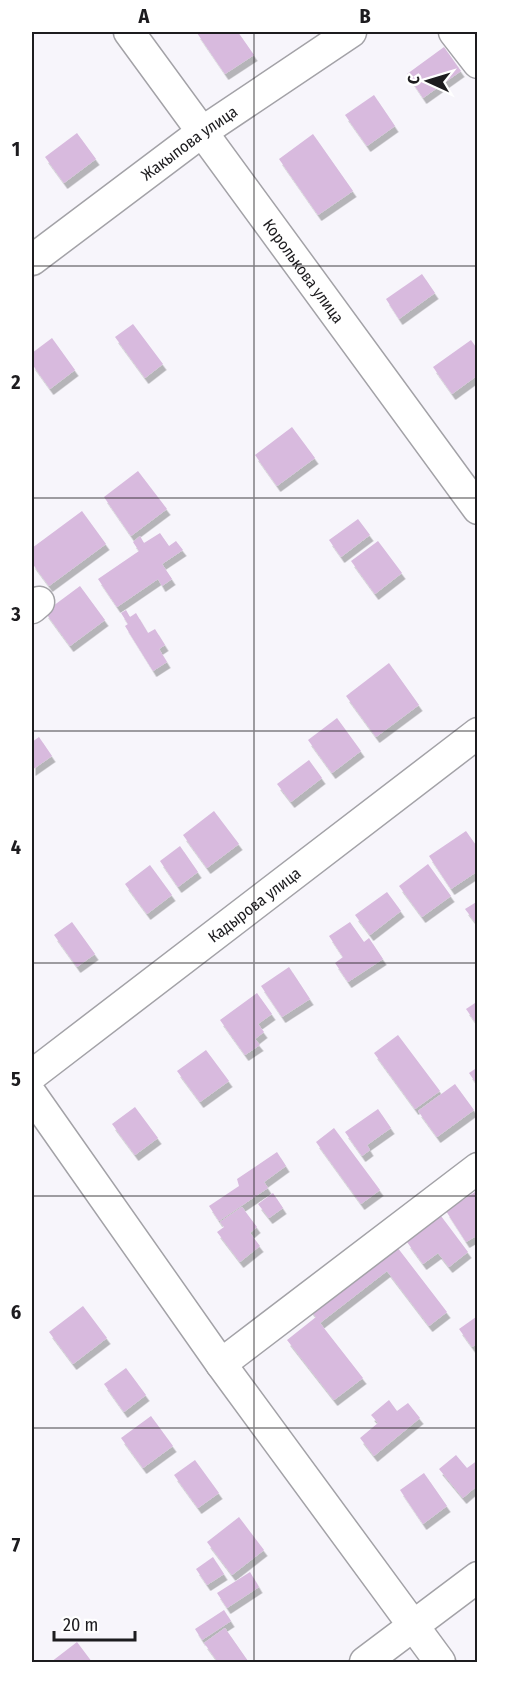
<svg xmlns="http://www.w3.org/2000/svg" width="509" height="1694" viewBox="0 0 509 1694" font-family="'Fira Sans Condensed',sans-serif">
	<defs>
		<filter id="shadow"><feDropShadow dx="3.5" dy="6" stdDeviation="0" flood-color="#0004"/></filter>
	</defs>
	<rect width="100%" height="100%" fill="#f7f5fb"/>
	<g fill="#d8bade" filter="url(#shadow)">
		<path d="M198 32H238L254 55 225 74 197 33Z"/>
		<path d="M444 47 461 71 423 98 407 74Z"/>
		<path d="M374 95 395 126 367 146 345 115Z"/>
		<path d="M77 133 96 159 64 183 45 157Z"/>
		<path d="M313 134 353 191 318 215 279 159Z"/>
		<path d="M422 274 435 293 399 319 386 299Z"/>
		<path d="M133 324 163 364 145 378 115 337Z"/>
		<path d="M52 338 75 370 50 389 32 364V353Z"/>
		<path d="M471 340 478 350V375L452 394 433 367Z"/>
		<path d="M292 427 315 458 277 486 255 455Z"/>
		<path d="M138 471 167 509 131 536 104 497Z"/>
		<path d="M82 511 106 544 49 586 32 563V548Z"/>
		<path d="M358 519 370 535 341 557 329 540Z"/>
		<path d="M160 533 169 546 176 541 183 550 162 564 172 579 162 586 158 579 117 607 98 579 139 551 133 542 140 536 144 543Z"/>
		<path d="M378 541 402 573 375 594 351 561Z"/>
		<path d="M80 586 105 620 70 646 45 612Z"/>
		<path d="M126 610 130 617 136 613 148 633 155 629 165 645 159 649 167 662 153 671 125 626 128 624 121 613Z"/>
		<path d="M389 663 419 705 376 737 346 696Z"/>
		<path d="M337 718 361 751 332 773 308 740Z"/>
		<path d="M39 737 52 756 32 770V742Z"/>
		<path d="M309 760 322 778 291 802 277 784Z"/>
		<path d="M214 811 239 844 207 868 183 835Z"/>
		<path d="M466 831 478 848V871L451 889 429 856Z"/>
		<path d="M180 846 198 872 178 887 160 861Z"/>
		<path d="M428 864 451 896 422 917 399 886Z"/>
		<path d="M150 865 172 895 147 914 125 884Z"/>
		<path d="M387 892 401 911 370 935 355 915Z"/>
		<path d="M478 901V926L465 909Z"/>
		<path d="M72 922 95 954 77 967 54 935Z"/>
		<path d="M350 922 364 942 369 938 383 959 348 982 335 963 343 957 329 936Z"/>
		<path d="M289 967 310 999 282 1017 261 986Z"/>
		<path d="M257 993 272 1014 258 1024 264 1032 255 1039 260 1045 245 1055 220 1020Z"/>
		<path d="M478 1001V1026L466 1009Z"/>
		<path d="M398 1035 440 1091 415 1109 374 1053Z"/>
		<path d="M206 1050 229 1081 200 1102 177 1071Z"/>
		<path d="M478 1067V1086L469 1073Z"/>
		<path d="M455 1084 474 1110 437 1137 418 1111Z"/>
		<path d="M135 1107 158 1138 135 1155 112 1124Z"/>
		<path d="M378 1109 391 1128 367 1145 370 1150 362 1156 345 1132Z"/>
		<path d="M334 1128 380 1190 361 1204 316 1142Z"/>
		<path d="M277 1152 286 1166 264 1182 268 1188 219 1221 209 1206 239 1186 237 1179Z"/>
		<path d="M478 1190V1235L466 1242 446 1211Z"/>
		<path d="M273 1193 283 1208 269 1218 258 1204Z"/>
		<path d="M242 1207 257 1227 250 1233 260 1246 240 1262 217 1232 224 1227 220 1222Z"/>
		<path d="M441 1216 468 1252 449 1267 438 1253 423 1264 407 1242Z"/>
		<path d="M394 1243 447 1312 429 1326 387 1271 320 1323 363 1378 334 1400 287 1340 316 1317 309 1308Z"/>
		<path d="M83 1306 107 1338 73 1364 49 1332Z"/>
		<path d="M476 1317 478 1319V1343L472 1347 459 1329Z"/>
		<path d="M126 1368 146 1395 124 1412 104 1384Z"/>
		<path d="M389 1400 397 1411 408 1403 420 1418 374 1456 360 1438 378 1423 371 1415Z"/>
		<path d="M151 1416 173 1446 143 1468 121 1438Z"/>
		<path d="M456 1455 467 1468 478 1460V1485L463 1498 439 1469Z"/>
		<path d="M195 1460 219 1493 198 1508 174 1475Z"/>
		<path d="M424 1473 447 1506 423 1524 400 1490Z"/>
		<path d="M239 1517 264 1550 232 1575 207 1542Z"/>
		<path d="M213 1557 224 1574 207 1585 196 1569Z"/>
		<path d="M250 1572 259 1587 227 1608 217 1593Z"/>
		<path d="M224 1610 231 1621 202 1640 195 1629Z"/>
		<path d="M225 1628 248 1661 246 1662H218L204 1643Z"/>
		<path d="M77 1642 92 1662H51Z"/>
	</g>
	<g fill="none" stroke-linecap="round" stroke-linejoin="round">
		<defs>
			<g id="minor">
				<path id="s1" d="M129 32 478 509"/>
				<path d="M454 32 478 63"/>
				<path id="s2" d="M32 260 202 132 351 32"/>
				<path d="M32 608 39 602"/>
				<path id="s3" d="M32 1075 478 733"/>
				<path d="M32 1095 221 1364 440 1662"/>
				<path d="M221 1364 478 1168"/>
				<path d="M365 1662 478 1577"/>
			</g>
		</defs>
		<use href="#minor" stroke="#a3a2a7" stroke-width="33"/>
		<use href="#minor" stroke="#fff" stroke-width="30"/>
	</g>
	<path fill="none" stroke="#1d1c1f" stroke-width="1.5" stroke-opacity="0.55" d="M254 32V1662M32 266H478M32 498H478M32 731H478M32 963H478M32 1196H478M32 1428H478"/>
	<g text-anchor="middle" stroke-width="4.5" stroke-linejoin="round" paint-order="stroke">
		<g font-size="16" fill="#1d1c1f" stroke="#fff">
			<text dy="6" stroke="none"><textPath href="#s2" startOffset="196">Жакыпова улица</textPath></text>
			<text dy="6" stroke="none"><textPath href="#s1" startOffset="296">Королькова улица</textPath></text>
			<text dy="6" stroke="none"><textPath href="#s3" startOffset="280">Кадырова улица</textPath></text>
		</g>
	</g>
	<rect width="509" height="1694" fill="none" stroke="#ffffff" stroke-width="66"/>
	<g transform="translate(428 81) rotate(274)" stroke="#ffffff" stroke-width="4.5" paint-order="stroke">
	<path d="M0-4.5L10 22L0 15L-10 22Z" fill="#1d1c1f"/>
	<text y="-9" font-size="16" font-weight="bold" text-anchor="middle" fill="#1d1c1f">С</text>
	</g>
	<path d="M54 1631v9h81v-9" fill="none" stroke="#1d1c1f" stroke-width="3"/>
	<text x="63" y="1631" font-size="18" fill="#1d1c1f" stroke="#ffffff" stroke-width="4.5" paint-order="stroke">20 m</text>
	<rect x="33" y="33" width="443" height="1628" fill="none" stroke="#1d1c1f" stroke-width="2"/>
	<g font-size="20" text-anchor="middle" font-weight="bold" fill="#1d1c1f">
		<text x="144" y="23">A</text>
		<text x="365" y="23">B</text>
		<text x="16" y="156">1</text>
		<text x="16" y="389">2</text>
		<text x="16" y="621">3</text>
		<text x="16" y="854">4</text>
		<text x="16" y="1086">5</text>
		<text x="16" y="1319">6</text>
		<text x="16" y="1552">7</text>
	</g>
</svg>
